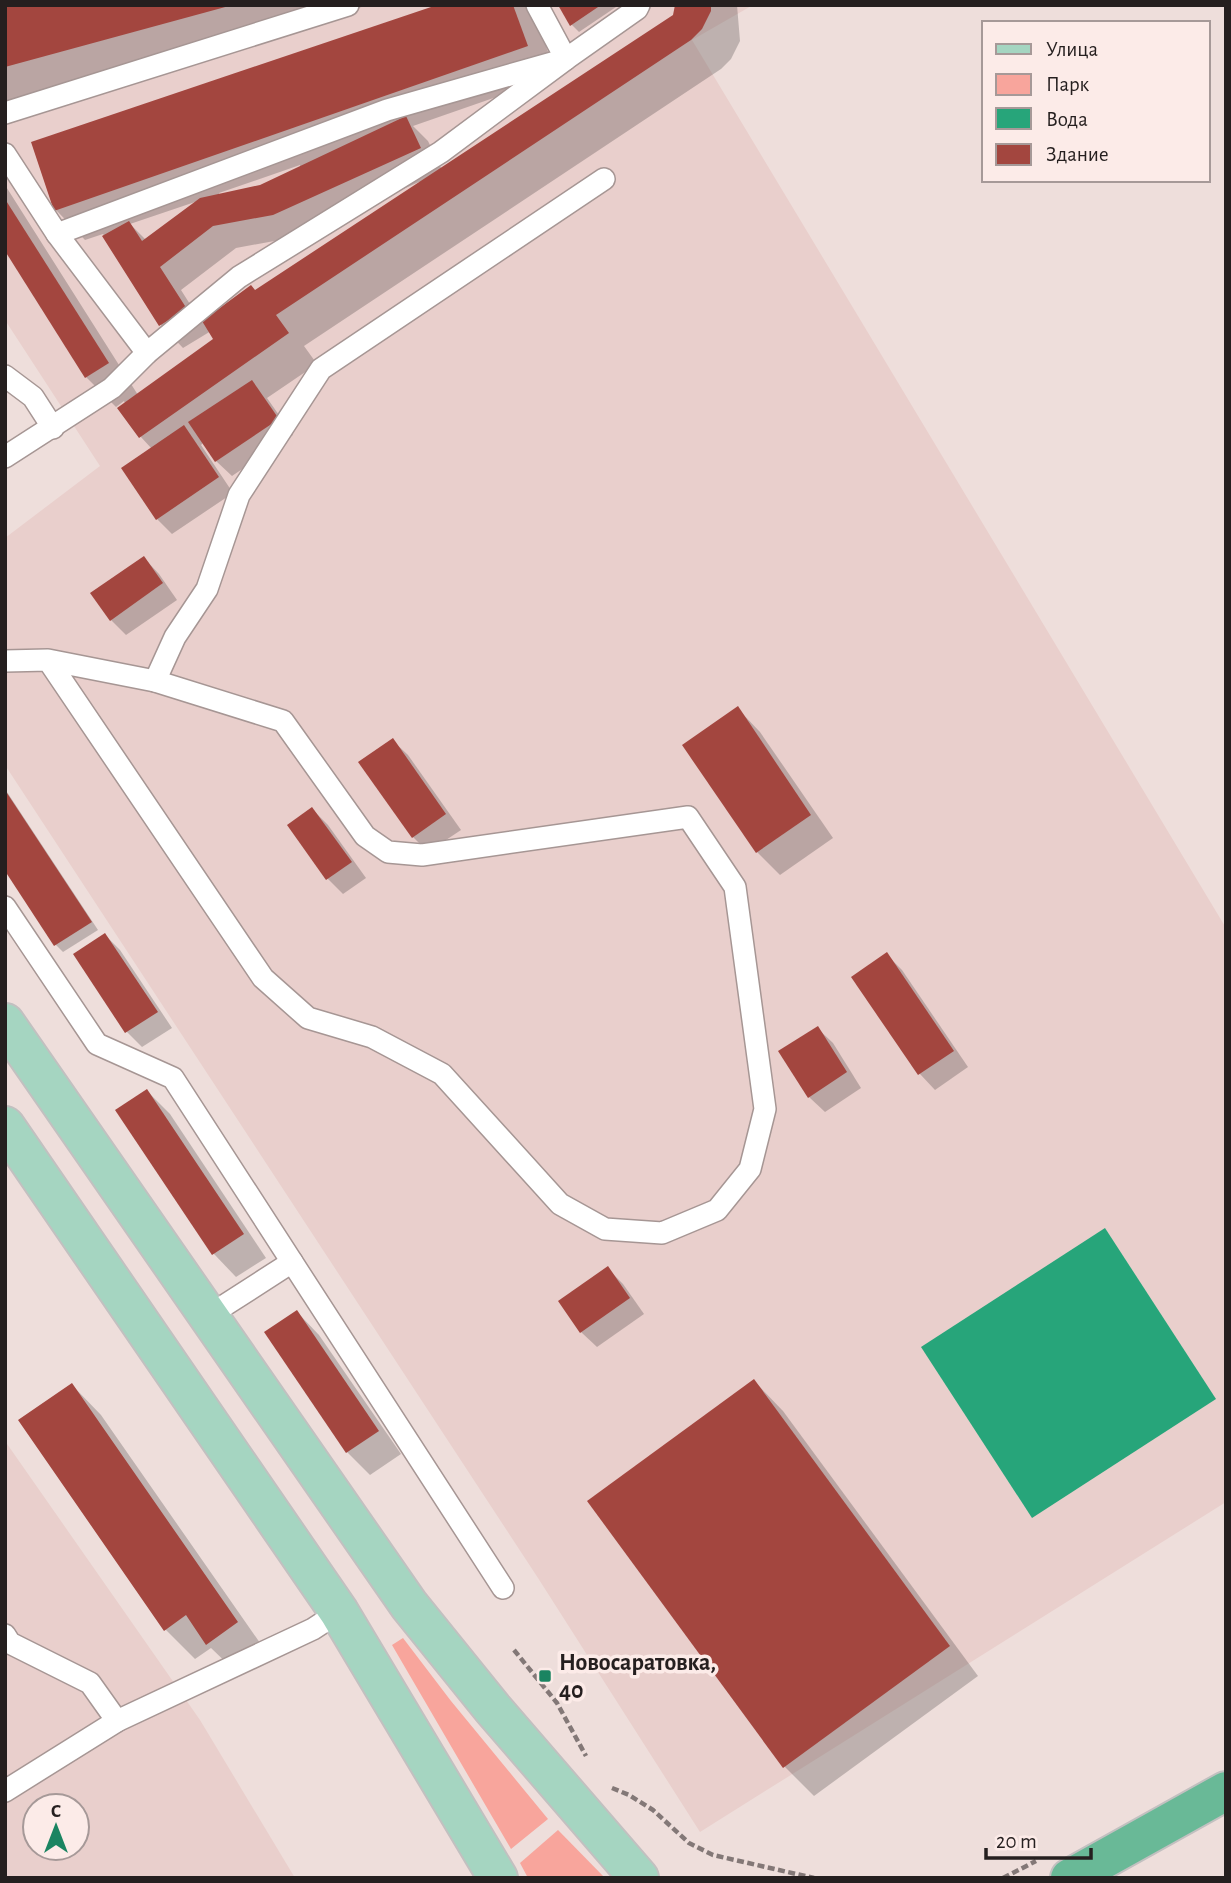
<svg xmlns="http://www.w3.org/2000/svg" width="1231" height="1883" viewBox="0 0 1231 1883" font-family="'Alegreya Sans',sans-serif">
	<rect width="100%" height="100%" fill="#eededb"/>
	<g fill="#e9cfcc" fill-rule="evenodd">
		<path d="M5 5H753L692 40 1226 928V1502L700 1832 538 1578 5 765V538L100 466 5 320Z"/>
		<path d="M5 1441 200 1720 295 1878H5ZM35 1806H77V1848H35Z"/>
	</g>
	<g fill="#f8a59c">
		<path d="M403 1638 451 1701 548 1819 511 1849 392 1645Z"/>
		<path d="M558 1830 605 1878H528L520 1863Z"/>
	</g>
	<path fill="#27a57a" d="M1105 1228 1216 1399 1032 1518 921 1347Z"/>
	<g fill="#0003" fill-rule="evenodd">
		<path d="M5 5H369L5 104Z"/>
		<path d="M443 5H525L534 14 557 76 413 126 428 141 442 170 675 16 677 5H737L740 41 731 59 721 69 304 346 317 364 267 398 293 435 232 476 216 461 204 442 201 445 233 493 172 534 157 519 152 449 140 436 124 401 116 407 86 377 5 248V185L138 395 216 339 211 331 183 348 161 325 103 234 85 240 56 210ZM300 165V168L260 187 220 196 219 193ZM419 182 420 184 256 292 251 287 202 323 181 290 236 248 296 237ZM198 201 146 240 130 224Z"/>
		<path d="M560 5H619L579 32 572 25Z"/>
		<path d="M144 558 159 574 177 600 126 635 111 620Z"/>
		<path d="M738 709 760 732 833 838 780 875 757 852Z"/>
		<path d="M392 740 408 755 461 830 428 852 413 837Z"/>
		<path d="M5 789 98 930 63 952 56 945 5 868Z"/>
		<path d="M312 809 328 825 366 878 343 894 328 879Z"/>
		<path d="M105 935 120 950 172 1028 142 1047 127 1032 75 954Z"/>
		<path d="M887 955 902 970 968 1067 935 1090 920 1074 854 977Z"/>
		<path d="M817 1028 833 1043 861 1088 825 1112 809 1097Z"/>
		<path d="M147 1091 170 1114 266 1258 236 1277 214 1254 118 1110Z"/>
		<path d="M608 1269 623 1284 644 1314 597 1347 581 1332Z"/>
		<path d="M297 1312 319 1335 401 1454 370 1475 347 1452Z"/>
		<path d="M754 1381 783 1411 978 1676 814 1796 785 1767Z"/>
		<path d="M72 1385 101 1415 267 1653 237 1673 211 1648 195 1659 165 1629Z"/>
	</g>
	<g fill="#a3463f">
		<path d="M5 5H228L229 6 5 67Z"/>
		<path d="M437 5H513L528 46 54 211 31 142Z"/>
		<path d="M558 5H601L570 26Z"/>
		<path d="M675 5H711V11L702 29 691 40 276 315 289 333 139 438 117 408 213 339 202 321 251 285 255 290 673 15Z"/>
		<path d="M406 116 421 148 273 215 213 226 160 267 187 309 159 326 102 236 129 221 142 241 200 198 260 185Z"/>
		<path d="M5 199 109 363 85 378 5 251Z"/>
		<path d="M252 380 279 419 215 462 188 422Z"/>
		<path d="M184 425 219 477 156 520 121 468Z"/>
		<path d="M144 556 163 583 110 621 90 593Z"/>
		<path d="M738 706 811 815 756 853 682 745Z"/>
		<path d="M393 738 446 814 412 838 358 762Z"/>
		<path d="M5 790 92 922 54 946 5 871Z"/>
		<path d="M312 807 352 862 326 880 287 825Z"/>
		<path d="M105 933 158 1012 125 1033 73 954Z"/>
		<path d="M887 952 954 1051 918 1075 851 977Z"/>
		<path d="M818 1026 847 1072 808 1098 778 1051Z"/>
		<path d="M147 1089 244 1234 212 1255 115 1110Z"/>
		<path d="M608 1266 630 1298 580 1333 558 1301Z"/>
		<path d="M297 1310 379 1431 346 1453 264 1332Z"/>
		<path d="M754 1379 950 1646 783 1768 587 1501Z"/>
		<path d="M72 1383 238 1622 206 1645 186 1615 164 1631 18 1420Z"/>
	</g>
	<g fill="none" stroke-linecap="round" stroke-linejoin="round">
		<defs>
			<g id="service">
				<path d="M5 113 348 5"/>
				<path d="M5 154 57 234 147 353"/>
				<path d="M57 234 387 110 566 59 637 9 639 5"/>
				<path d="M5 376 33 397 53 428"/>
				<path d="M5 457 112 388 147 353 239 277 441 152 566 59 537 5"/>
				<path d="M5 661 48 660 155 681 283 721 365 836 388 852 422 855 688 817 735 887 765 1109 750 1169 717 1210 662 1233 605 1229 560 1204 442 1074 372 1037 308 1018 263 978 48 660"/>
				<path d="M155 681 175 637 207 589 239 495 321 369 604 179"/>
				<path d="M5 907 97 1044 173 1078 503 1588"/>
				<path d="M208 1316 292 1262"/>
				<path d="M5 1635 10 1643 90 1683 117 1721"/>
				<path d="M5 1791 117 1721 313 1629 339 1612"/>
			</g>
			<g id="primary">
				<path d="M5 1023 409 1605 493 1709 639 1878"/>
				<path d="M5 1126 339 1612 498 1878"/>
			</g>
			<path id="motorway" d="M1070 1878 1226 1791"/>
		</defs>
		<use href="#service" stroke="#a69694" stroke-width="24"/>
		<use href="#primary" stroke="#c2c0c0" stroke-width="42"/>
		<use href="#motorway" stroke="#c2c0c0" stroke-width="42"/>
		<g stroke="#837877" stroke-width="4.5" stroke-dasharray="7 3.5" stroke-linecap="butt">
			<path d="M514 1650 557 1703 586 1756"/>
			<path d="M612 1788 629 1795 653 1810 689 1843 713 1855 814 1878"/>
			<path d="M1003 1878 1036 1861"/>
		</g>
		<use href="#service" stroke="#fff" stroke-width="21"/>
		<use href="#primary" stroke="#a5d5c1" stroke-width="38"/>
		<use href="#motorway" stroke="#69b997" stroke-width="38"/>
	</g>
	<rect fill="#1a8461" stroke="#fcebe8" stroke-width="2.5" x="538" y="1669" width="14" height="14" rx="3.5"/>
	<g text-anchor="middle" stroke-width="7" stroke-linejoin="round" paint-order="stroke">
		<g font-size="24" font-weight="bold" fill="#251f1f" stroke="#fcebe8" text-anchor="start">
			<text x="559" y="1670">Новосаратовка,<tspan x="559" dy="28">40</tspan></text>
		</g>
	</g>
	<rect width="1231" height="1883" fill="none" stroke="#251f1f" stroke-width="14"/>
	<rect x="982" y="21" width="228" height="161" fill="#fcebe8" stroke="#a69998" stroke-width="2"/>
	<rect x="996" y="44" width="35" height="10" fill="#a5d5c1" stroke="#a69998" stroke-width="2"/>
	<text x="1046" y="56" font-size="21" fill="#251f1f">Улица</text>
	<rect x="996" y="74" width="35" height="21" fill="#f8a59c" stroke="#a69998" stroke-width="2"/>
	<text x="1046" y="91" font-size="21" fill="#251f1f">Парк</text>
	<rect x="996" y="108" width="35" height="21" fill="#27a57a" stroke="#a69998" stroke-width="2"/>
	<text x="1046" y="126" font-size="21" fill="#251f1f">Вода</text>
	<rect x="996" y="144" width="35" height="21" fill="#a3463f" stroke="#a69998" stroke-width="2"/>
	<text x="1046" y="161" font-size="21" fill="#251f1f">Здание</text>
	<g transform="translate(56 1827)"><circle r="33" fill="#fcebe8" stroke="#a69998" stroke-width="2"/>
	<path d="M0-5L12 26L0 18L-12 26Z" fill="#1a8461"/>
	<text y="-10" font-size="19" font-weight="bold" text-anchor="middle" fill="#251f1f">С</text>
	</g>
	<path d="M986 1848v10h105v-10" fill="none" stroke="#251f1f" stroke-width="3.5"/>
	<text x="996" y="1848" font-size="21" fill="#251f1f" stroke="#fcebe8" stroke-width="5" paint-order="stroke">20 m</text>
</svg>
